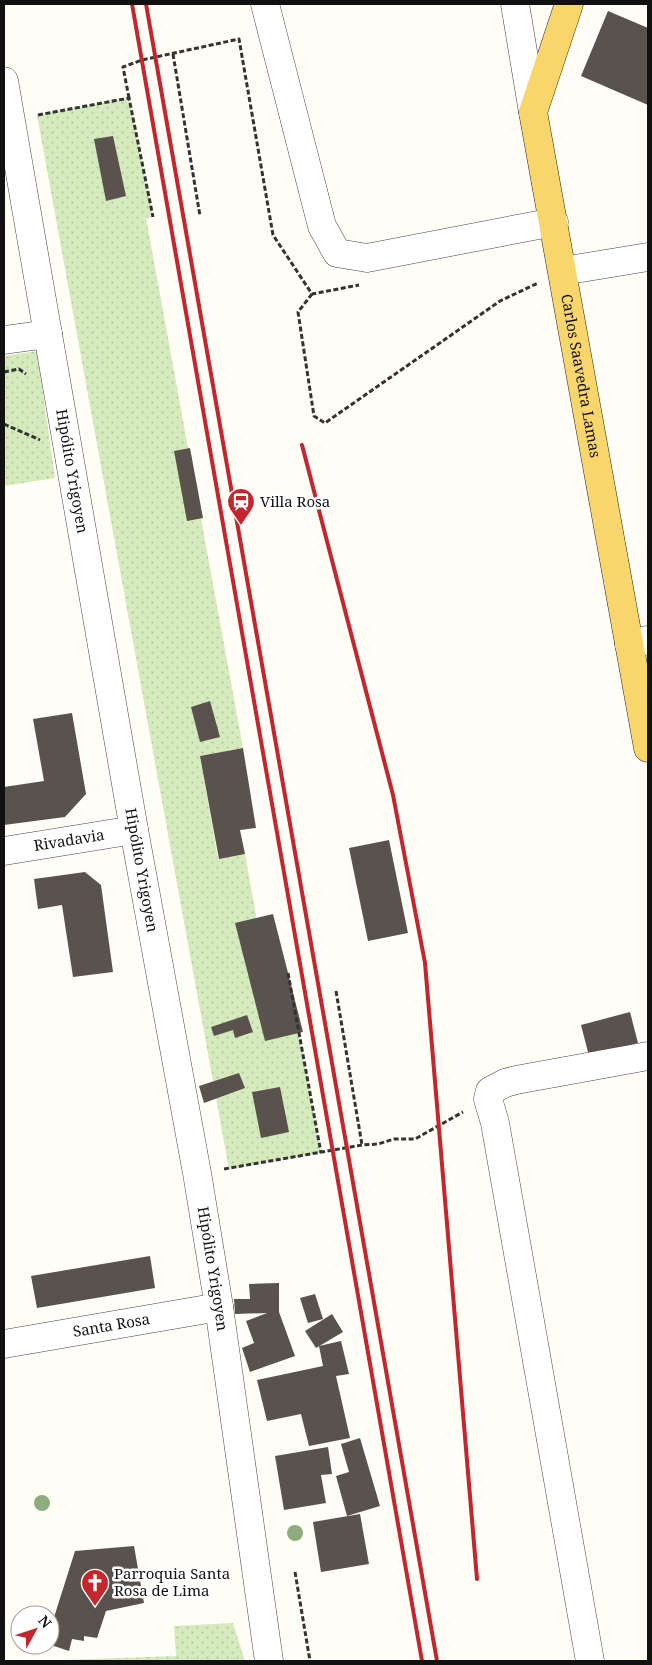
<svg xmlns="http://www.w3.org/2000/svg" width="652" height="1665" viewBox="0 0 652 1665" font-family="'Noto Serif',serif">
	<defs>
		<pattern id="park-dots" width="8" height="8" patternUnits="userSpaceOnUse" patternTransform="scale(1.25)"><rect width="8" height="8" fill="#d5ebbd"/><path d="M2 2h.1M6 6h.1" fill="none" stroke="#b6c8a1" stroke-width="1.8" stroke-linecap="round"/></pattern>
	</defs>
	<rect width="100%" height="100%" fill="#fffdf5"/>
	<g fill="url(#park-dots)">
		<path d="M129 98 153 217 146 218 243 748 200 756 218 859 245 854 267 977 288 973 321 1153 229 1169 37 115Z"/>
		<path d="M37 351 55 478 4 486V356Z"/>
		<path d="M233 1623 245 1661H35L176 1656 174 1626Z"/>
	</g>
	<g fill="#5a524d">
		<path d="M608 11 648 28V105L581 76Z"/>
		<path d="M113 136 126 196 106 201 94 139Z"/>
		<path d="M190 448 203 518 187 521 174 451Z"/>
		<path d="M210 701 220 737 200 742 191 707Z"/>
		<path d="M72 713 86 794 65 817 4 825V787L44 781 33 719Z"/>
		<path d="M243 748 256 828 240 830 245 854 219 859 200 756Z"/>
		<path d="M389 840 408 933 368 941 349 848Z"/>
		<path d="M85 872 101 885 113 972 73 977 62 905 38 909 34 879Z"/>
		<path d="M273 914 303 1032 265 1041 235 923Z"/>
		<path d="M630 1012 638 1043 589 1056 581 1025Z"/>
		<path d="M247 1015 253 1032 235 1038 233 1030 214 1036 211 1027Z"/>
		<path d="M239 1073 245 1088 204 1103 199 1086Z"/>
		<path d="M280 1087 289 1132 261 1138 252 1092Z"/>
		<path d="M150 1256 155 1288 37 1308 31 1276Z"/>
		<path d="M279 1283V1312L295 1356 250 1372 242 1348 254 1343 246 1321 267 1313 235 1314 234 1299H250L249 1284Z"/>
		<path d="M315 1294 323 1319 308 1323 300 1298Z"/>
		<path d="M332 1314 343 1332 316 1348 305 1331Z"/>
		<path d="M341 1341 349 1374 336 1376 350 1438 309 1446 301 1414 267 1421 257 1380 323 1366 319 1346Z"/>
		<path d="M360 1438 380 1506 347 1516 336 1476 349 1472 341 1444Z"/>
		<path d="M328 1447 332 1474 321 1475 326 1503 284 1510 275 1456Z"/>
		<path d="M360 1514 369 1564 321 1572 313 1522Z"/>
		<path d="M134 1546 144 1603 106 1611 97 1638 84 1636V1641L72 1639 69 1651 51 1645 55 1633 50 1630 75 1551Z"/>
	</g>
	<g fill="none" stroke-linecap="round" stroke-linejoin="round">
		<defs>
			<g id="minor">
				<path d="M265 4 322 226 337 253 367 258 554 222"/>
				<path d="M515 4 533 112"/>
				<path id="s1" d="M4 81 134 830 197 1173 219 1307 269 1661"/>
				<path d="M563 271 648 257"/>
				<path d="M4 340 48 334"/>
				<path d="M629 644 648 640"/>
				<path id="s2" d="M4 851 134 830"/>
				<path id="s3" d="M4 1344 219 1307"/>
				<path d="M590 1661 495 1123 488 1099 490 1091 505 1083 516 1080 648 1056"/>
			</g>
			<g id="major">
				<path id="s4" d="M569 4 533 112 648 748"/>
			</g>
		</defs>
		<use href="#minor" stroke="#444" stroke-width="29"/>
		<use href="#major" stroke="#222" stroke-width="29"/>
		<g stroke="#333" stroke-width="3" stroke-dasharray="5 2.5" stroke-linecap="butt">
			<path d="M173 54 200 216"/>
			<path d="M129 98 123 67 142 60 239 39 273 235 312 294 359 285"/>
			<path d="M38 115 129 98 153 217"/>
			<path d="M312 294 298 312 314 416 325 423 500 301 538 283"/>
			<path d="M4 372 19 369 26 374"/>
			<path d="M4 424 40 440"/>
			<path d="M288 973 321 1153"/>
			<path d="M336 991 362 1145"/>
			<path d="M224 1169 362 1145 378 1144 394 1139H415L463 1112"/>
			<path d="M295 1572 310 1661"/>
		</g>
		<use href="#minor" stroke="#fff" stroke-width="28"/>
		<use href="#major" stroke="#f9d66b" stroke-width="28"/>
		<g stroke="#c4262e" stroke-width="4">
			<path d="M132 4 422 1661"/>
			<path d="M146 4 437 1661"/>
			<path d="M302 445 393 795 425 963 477 1579"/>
		</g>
	</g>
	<g fill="#8dad7f">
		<circle cx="42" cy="1503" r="8"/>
		<circle cx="295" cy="1533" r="8"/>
	</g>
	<defs>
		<symbol id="station-pin" viewBox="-11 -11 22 30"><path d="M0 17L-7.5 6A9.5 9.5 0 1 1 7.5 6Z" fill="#c4262e" stroke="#fff"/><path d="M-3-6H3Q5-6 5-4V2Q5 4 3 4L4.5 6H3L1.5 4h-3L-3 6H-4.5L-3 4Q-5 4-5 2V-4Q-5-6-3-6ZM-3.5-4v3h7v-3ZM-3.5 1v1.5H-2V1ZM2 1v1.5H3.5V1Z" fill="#fff"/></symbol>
		<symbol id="church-pin" viewBox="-11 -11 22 30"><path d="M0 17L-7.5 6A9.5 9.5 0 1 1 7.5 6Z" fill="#c4262e" stroke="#fff"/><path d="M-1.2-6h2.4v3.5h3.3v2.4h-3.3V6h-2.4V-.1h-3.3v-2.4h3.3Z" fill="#fff"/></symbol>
	</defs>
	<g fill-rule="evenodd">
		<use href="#station-pin" x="225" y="486" width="32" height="43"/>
		<use href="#church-pin" x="79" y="1567" width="32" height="43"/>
	</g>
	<g text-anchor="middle" stroke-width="5" stroke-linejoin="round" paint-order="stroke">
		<g font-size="15" fill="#111" stroke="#fff">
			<text dy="5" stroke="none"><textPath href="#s4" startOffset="382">Carlos Saavedra Lamas</textPath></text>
			<text dy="5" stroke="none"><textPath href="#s1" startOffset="396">Hipólito Yrigoyen</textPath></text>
			<text dy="5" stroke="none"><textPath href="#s2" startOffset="66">Rivadavia</textPath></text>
			<text dy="5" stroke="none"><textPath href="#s1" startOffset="801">Hipólito Yrigoyen</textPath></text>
			<text dy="5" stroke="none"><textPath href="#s1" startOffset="1206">Hipólito Yrigoyen</textPath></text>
			<text dy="5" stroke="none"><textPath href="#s3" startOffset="109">Santa Rosa</textPath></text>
		</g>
		<g font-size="15" fill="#111" stroke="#fff" text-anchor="start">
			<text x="260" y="507">Villa Rosa</text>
			<text x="114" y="1579">Parroquia Santa<tspan x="114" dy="17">Rosa de Lima</tspan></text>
		</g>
	</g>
	<rect width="652" height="1665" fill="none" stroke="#111111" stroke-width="10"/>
	<g transform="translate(35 1630) rotate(50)"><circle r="24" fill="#ffffff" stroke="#a0a0a0"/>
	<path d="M0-4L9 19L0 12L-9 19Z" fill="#c4262e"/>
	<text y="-8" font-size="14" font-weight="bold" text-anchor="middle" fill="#111111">N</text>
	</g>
</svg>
